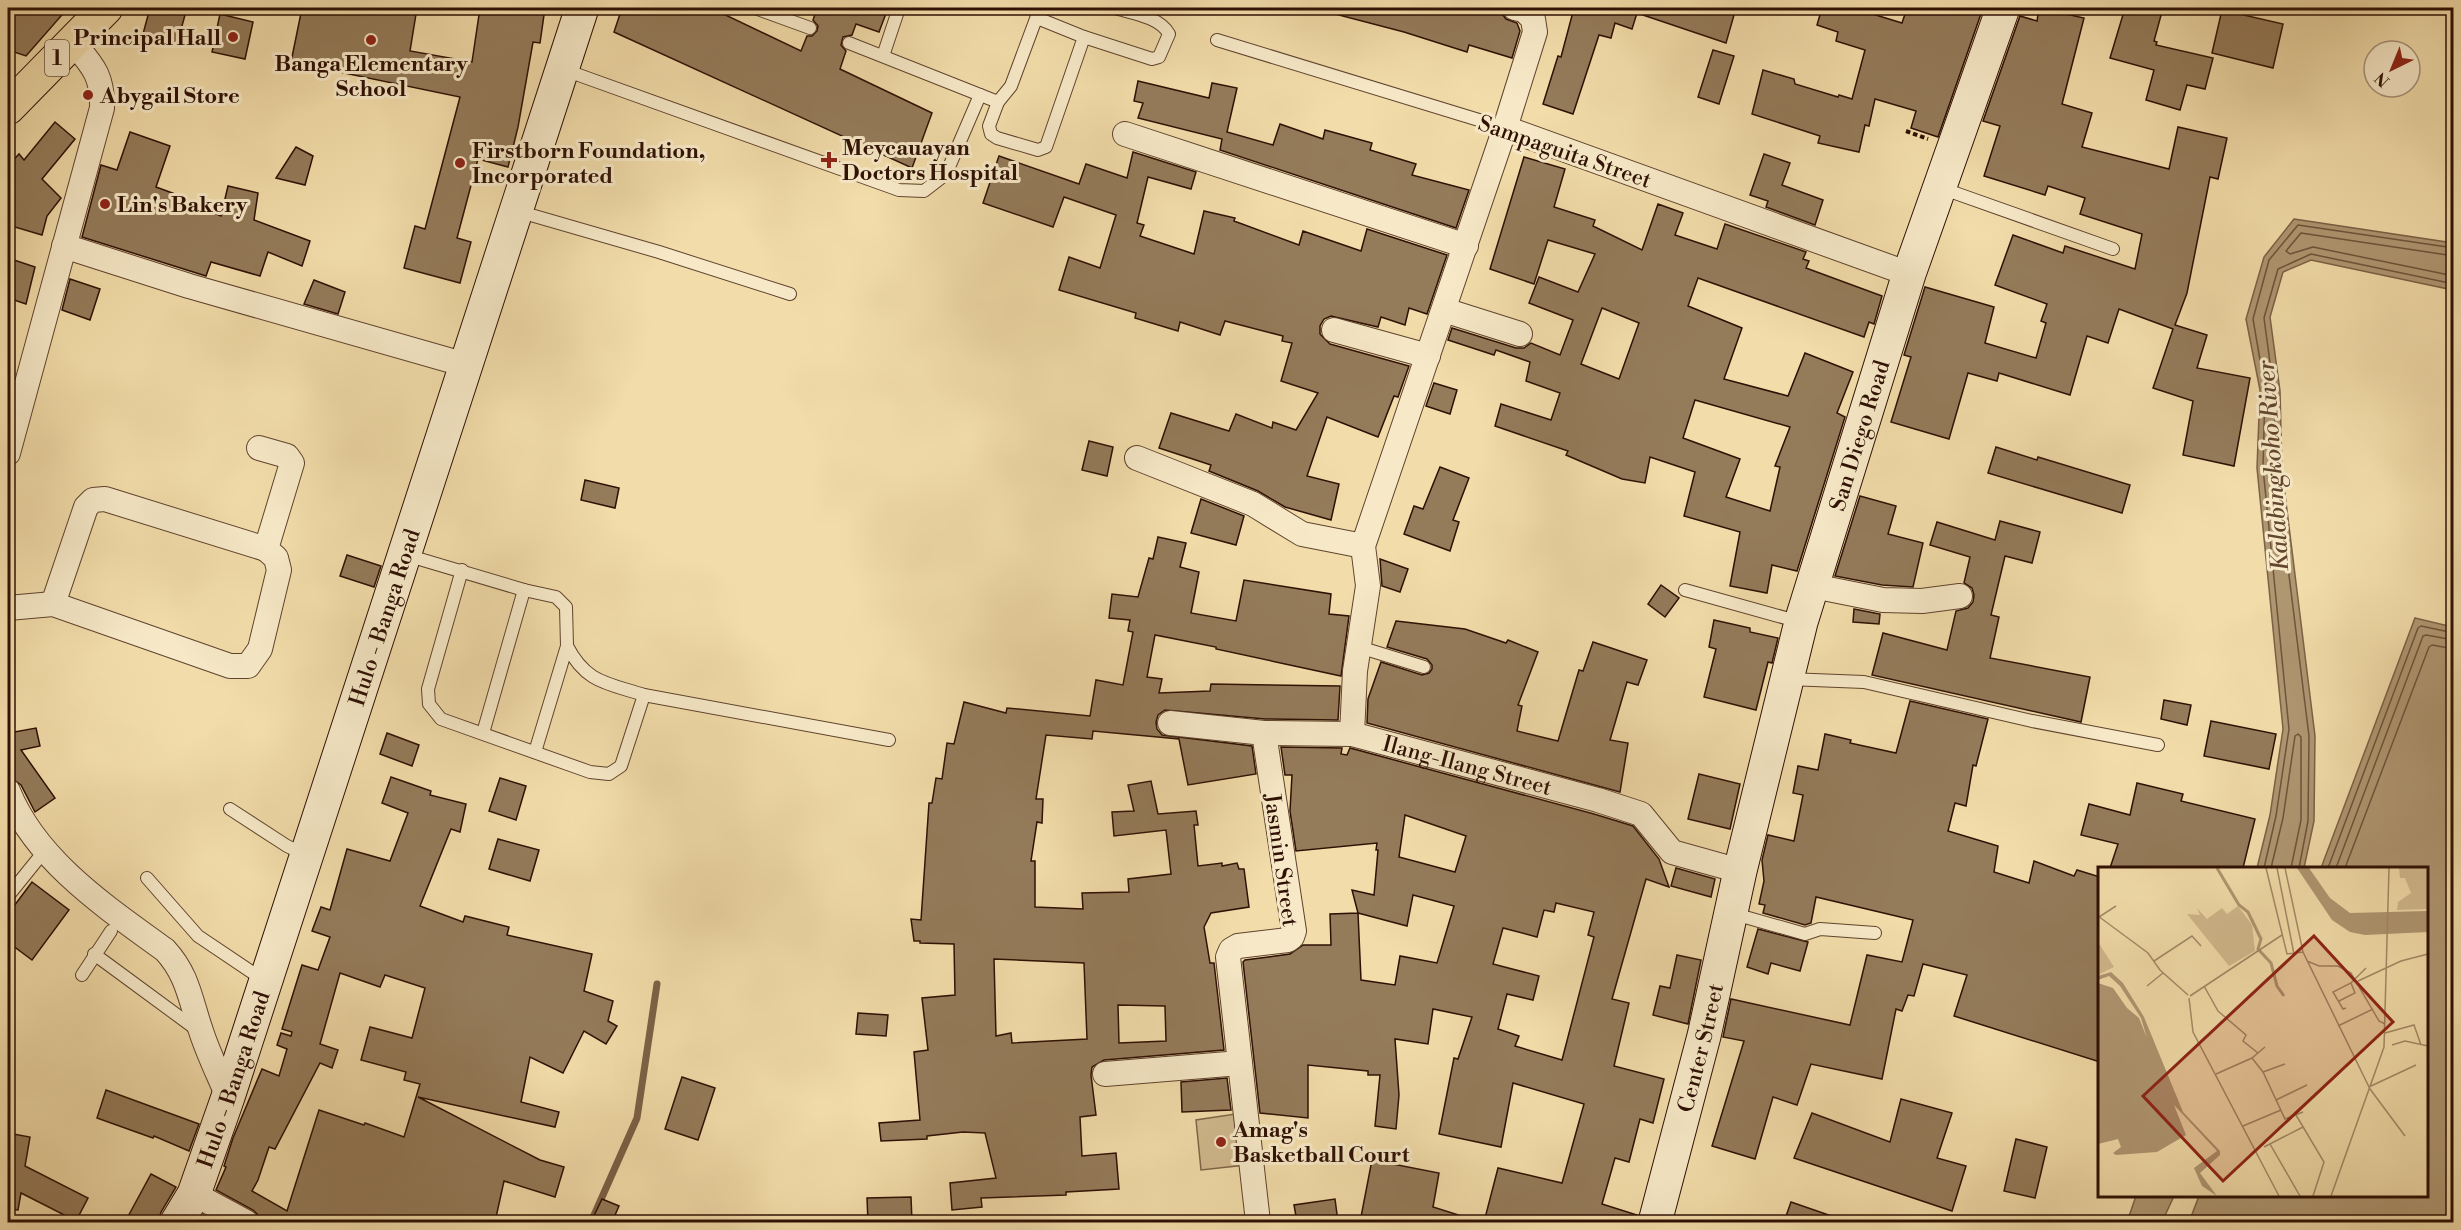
<svg xmlns="http://www.w3.org/2000/svg" width="2461" height="1230" viewBox="0 0 2461 1230" font-family="'Libre Bodoni',serif">
	<rect width="100%" height="100%" fill="#f2ddaa"/>
	<filter id="stains"><feTurbulence type="fractalNoise" baseFrequency=".00333" numOctaves="4"/><feColorMatrix values="0 0 0 0 .2 0 0 0 0 .09 0 0 0 0 .02 0 0 0 .5 -.17"/></filter>
	<radialGradient id="worn" r=".72"><stop offset=".6" stop-color="#630" stop-opacity="0"/><stop offset="1" stop-color="#630" stop-opacity=".3"/></radialGradient>
	<path fill="#d1ba8e" stroke="#806549" stroke-width="1.5" d="M1242 1113 1246 1165 1201 1170 1196 1120Z"/>
	<g fill="#af9772" stroke="#7b6146" stroke-width="1.5">
		<path d="M2294 219 2453 243V290L2311 260 2283 272 2270 317 2280 391 2282 470 2315 736 2314 821 2304 868H2257L2270 815 2283 729 2257 468 2260 390 2246 319 2264 257Z"/>
		<path d="M2415 618 2453 627V1222H2189L2199 1196H2426V868H2321Z"/>
		<path d="M2136 1196H2174L2162 1222H2127Z"/>
	</g>
	<g fill="none" stroke-linecap="round" stroke-linejoin="round">
		<g stroke="#6e543b" stroke-width="1.5">
			<path d="M2454 256 2301 233 2286 251 2290 254 2313 247 2454 276"/>
			<path d="M2264 868 2276 816 2289 729 2263 468 2265 389 2253 319 2269 260 2298 225 2454 248"/>
			<path d="M2271 868 2283 818 2295 736 2298 734 2301 737V820L2291 868"/>
			<path d="M2299 868 2308 821 2309 736 2276 471 2274 392 2264 318 2278 269 2311 254 2454 284"/>
			<path d="M2328 868 2418 628 2421 626 2454 633"/>
			<path d="M2336 868 2423 636 2426 635 2454 640"/>
			<path d="M2345 868 2429 647 2432 645 2454 649"/>
		</g>
		<path stroke="#7b6146" stroke-width="7" d="M591 1222 637 1118 657 984"/>
	</g>
	<g fill="#947b5a" stroke="#2e1004" stroke-width="1.5" fill-rule="evenodd">
		<path d="M8 8H68L26 56 8 50Z"/>
		<path d="M150 8H159L185 15 177 44 143 34Z"/>
		<path d="M302 8H417L410 51 472 62 480 8H545L540 43 533 42 518 127 508 167 478 159 457 238 471 242 460 283 404 268 415 226 425 229 460 97 291 62Z"/>
		<path d="M622 8H711L801 51 807 36H812L817 31 818 26 813 20 817 8H888L879 32 856 24 852 35 843 37 841 45 846 51 840 69 932 113 912 168 614 32Z"/>
		<path d="M1336 8H1388L1410 14 1412 8H1476L1503 15 1506 19 1517 23 1520 31 1512 58 1469 45 1467 52 1404 32 1335 14Z"/>
		<path d="M1574 8H1736L1726 43 1637 13 1632 29 1615 23 1611 38 1599 35 1573 114 1543 104 1558 56 1561 57Z"/>
		<path d="M1822 8H1853L1902 23 1907 8H1983L1938 137 1911 128 1916 111 1875 99 1869 126 1865 125 1859 152 1818 143 1820 136 1752 114 1763 70 1794 79 1795 84 1838 97 1839 95 1852 99 1865 50 1836 41 1838 32 1817 25Z"/>
		<path d="M2039 8 2084 18 2062 104 2092 113 2082 147 2169 169 2178 127 2227 138 2218 179 2210 177 2187 293 2175 325 2207 335 2197 368 2250 378 2234 466 2183 455 2193 401 2153 388 2173 329 2119 309 2108 343 2087 336 2070 395 1999 373 1997 381 1968 373 1949 439 1891 422 1911 357 1904 355 1925 287 1994 307 1985 343 2036 358 2046 323 2041 321 2047 304 1995 285 2013 235 2063 253 2065 246 2135 269 2142 234 2080 214 2085 198 2048 186 2045 195 1984 176 2000 126 1983 121 2020 16 2037 21Z"/>
		<path d="M2125 8H2163L2154 41 2157 42 2156 45 2213 58 2205 89 2187 85 2180 110 2146 100 2154 70 2110 58Z"/>
		<path d="M2222 10 2283 24 2273 68 2212 53Z"/>
		<path d="M220 14 253 22 245 59 212 52Z"/>
		<path d="M1713 50 1734 56 1719 104 1698 97Z"/>
		<path d="M1138 81 1209 98 1212 83 1237 88 1227 132 1273 145 1280 124 1323 139 1325 130 1372 143 1370 150 1416 164 1412 175 1469 190 1456 228 1220 150 1222 139 1138 118 1143 103 1134 101Z"/>
		<path d="M55 122 75 139 42 179 61 198 47 216 42 235 8 225V166L19 154 24 160Z"/>
		<path d="M130 132 170 146 156 187 186 198 185 201 221 216 228 186 258 193 254 220 310 241 302 266 268 252 260 276 211 262 206 276 82 237 101 165 117 170Z"/>
		<path d="M296 147 313 156 305 185 276 178Z"/>
		<path d="M1133 152 1196 172 1191 189 1148 177 1137 223 1144 225 1140 236 1194 254 1204 211 1235 218 1234 221 1299 245 1303 231 1361 251 1367 229 1447 255 1427 314 1409 308 1405 325 1381 317 1378 327 1331 316 1324 319 1320 326V334L1330 344 1409 366 1398 397 1394 396 1378 437 1327 417 1307 476 1339 484 1331 520 1285 507 1258 491 1209 471 1211 465 1159 448 1171 413 1229 431 1236 414 1272 428 1273 422 1296 430 1318 393 1281 381 1292 343 1282 341 1283 336 1225 321 1220 335 1180 322 1178 331 1135 318 1136 313 1059 290 1069 257 1100 268 1116 215 1064 197 1053 227 983 203 999 156 1079 184 1086 164 1127 178Z"/>
		<path d="M1764 154 1790 163 1782 185 1823 200 1815 225 1766 207 1768 201 1750 195Z"/>
		<path d="M1524 157 1565 169 1554 207 1595 220 1593 226 1642 250 1658 204 1683 213 1675 235 1717 249 1725 224 1806 252 1803 259 1809 261 1806 268 1882 296 1874 324 1869 322 1864 337 1698 278 1688 306 1742 328 1724 379 1788 396 1805 353 1853 372 1837 413 1845 417 1797 571 1772 565 1767 593 1730 586 1740 532 1684 516 1695 472 1650 457 1645 483 1622 479 1566 455 1568 451 1495 426 1501 404 1551 420 1560 393 1526 381 1530 362 1496 350 1494 355 1448 340 1452 328 1516 348H1524L1531 343 1560 355 1573 320 1529 303 1539 277 1578 292 1595 254 1548 240 1534 284 1490 269ZM1602 308 1639 323 1619 379 1581 364ZM1695 400 1790 427 1775 466 1780 467 1770 511 1726 497 1740 459 1683 438Z"/>
		<path d="M8 258 35 267 26 304 8 298Z"/>
		<path d="M70 279 100 289 90 320 62 310Z"/>
		<path d="M314 280 345 292 338 314 304 304Z"/>
		<path d="M1434 383 1457 390 1450 414 1426 406Z"/>
		<path d="M1089 441 1113 447 1107 476 1082 470Z"/>
		<path d="M1996 447 2037 460 2038 457 2130 485 2122 513 1988 473Z"/>
		<path d="M1440 467 1469 478 1453 520 1459 522 1450 551 1404 534 1414 506 1423 509Z"/>
		<path d="M585 480 619 488 615 508 581 500Z"/>
		<path d="M1860 496 1896 506 1888 534 1923 543 1913 587 1882 585 1835 576Z"/>
		<path d="M1201 499 1244 516 1236 545 1191 533Z"/>
		<path d="M2000 521 2040 532 2032 563 2005 556 1991 615 1999 617 1990 658 2090 677 2081 722 1872 675 1883 633 1947 650 1956 611 1968 608 1973 602 1974 595 1972 588 1964 583 1970 557 1930 545 1937 522 1995 540Z"/>
		<path d="M1158 537 1186 543 1180 567 1199 572 1191 613 1236 621 1244 580 1331 594 1329 614 1349 616 1341 676 1216 649V647L1155 635 1147 677 1162 679 1159 693 1210 691 1211 684 1340 686 1338 720 1265 719 1165 710 1158 715 1156 722 1157 729 1162 735 1252 746 1256 774 1188 785 1179 739 1093 731 1092 739 1046 735 1036 799H1043L1042 823 1037 822 1031 861H1035V907L1083 909 1082 893 1129 892 1128 879 1171 874 1166 830 1114 836 1112 812 1134 811 1128 785 1151 781 1158 814 1196 811 1198 825H1194L1198 866 1222 863V866L1237 863 1239 869H1244L1249 907 1211 913 1204 927 1210 963H1214L1224 1050 1104 1060 1092 1067 1091 1075 1096 1115 1080 1117 1082 1156 1116 1153 1119 1189 1066 1192V1195L981 1198 982 1207 952 1210 950 1183 996 1178 985 1133 963 1132 927 1136V1139L881 1141 879 1123 920 1120 914 1052 928 1050 922 998 955 995 954 944 920 943V941H914L911 919 921 920 929 803H932L936 778 942 779 947 743 954 744 964 702 1006 713 1007 708 1090 716 1096 680 1123 685 1133 632 1128 631 1130 620 1109 618 1112 594 1138 597 1149 558 1153 559ZM994 959 1084 963 1087 1039 1012 1043 1011 1033 996 1036ZM1118 1005 1165 1006 1166 1041 1119 1043Z"/>
		<path d="M347 555 381 566 374 587 340 576Z"/>
		<path d="M1380 559 1408 569 1400 592 1382 586Z"/>
		<path d="M1661 585 1679 598 1665 617 1648 604Z"/>
		<path d="M1854 609 1880 614 1879 624 1853 622Z"/>
		<path d="M1714 620 1750 628V632L1778 638 1772 663 1768 662 1756 710 1704 697 1716 649 1709 647Z"/>
		<path d="M1396 621 1465 629 1506 643 1508 640 1538 652 1518 705 1522 706 1517 731 1558 741 1579 670 1583 671 1593 642 1647 660 1638 685 1627 682 1610 740 1628 743 1620 792 1367 723 1368 699 1381 662 1422 675 1429 673 1432 669V665L1427 659 1387 647Z"/>
		<path d="M2164 700 2191 705 2187 725 2161 719Z"/>
		<path d="M1910 701 1988 719 1976 766 1973 765 1966 806 1955 803 1948 831 1998 846 1994 872 2029 883 2034 861 2074 876 2077 870 2100 877V1062L1954 1016 1967 975 1923 964 1914 996 1908 995 1902 1011 1896 1009 1882 1079 1811 1064 1797 1105 1773 1097 1755 1159 1712 1146 1744 1041 1723 1037 1731 999 1850 1025 1867 955 1902 962 1913 920 1816 897 1811 923 1805 925 1763 913 1765 905 1759 904 1764 881 1762 860 1768 835 1794 841 1803 795 1793 793 1798 766 1818 770 1825 734 1851 740 1850 743 1896 753Z"/>
		<path d="M2211 721 2276 734 2269 769 2204 756Z"/>
		<path d="M36 728 40 746 21 750 55 798 35 812 21 785 10 777 8 770V731L9 733Z"/>
		<path d="M387 733 419 745 412 766 380 754Z"/>
		<path d="M1281 747 1342 748 1341 754 1347 755 1350 748 1594 814 1633 826 1659 859 1669 887 1646 879 1612 999 1629 1003 1614 1066 1664 1079 1653 1123 1640 1119 1629 1162 1615 1158 1602 1204 1637 1215V1222H1484L1498 1168 1562 1183 1584 1104 1513 1083 1501 1147 1439 1134 1454 1058 1458 1059 1472 1017 1433 1009 1428 1044 1395 1039 1399 1095 1396 1129 1375 1126 1380 1075H1368V1071L1308 1065V1118L1260 1113 1243 962 1245 960 1290 954 1303 945H1331L1330 914 1358 913 1352 890 1374 895 1378 850H1376L1377 843 1296 851 1290 811 1292 775H1285ZM1405 815 1466 836 1455 872 1399 857ZM1413 895 1454 906 1437 963 1400 956 1395 985 1361 980 1358 913 1407 926ZM1556 903 1594 912 1588 935 1594 937 1562 1060 1515 1046 1519 1036 1498 1029 1507 994 1533 1000 1539 976 1493 964 1503 928 1537 937 1544 910 1554 912Z"/>
		<path d="M1699 774 1740 784 1730 829 1688 819Z"/>
		<path d="M391 777 431 791 430 795 466 804 460 832 451 829 420 906 463 922 465 916 509 927 507 935 592 954 584 991 613 1001 608 1021 617 1026 606 1044 584 1031 563 1073 530 1057 521 1102 559 1112 555 1127 418 1097 540 1160 564 1167 555 1197 504 1181 495 1222H260L258 1215 253 1210 216 1190 226 1167 224 1166 233 1138 262 1069 279 1076 287 1049 277 1045 281 1033 291 1036 292 1032 282 1029 302 965 318 970 330 937 312 931 321 907 330 910 347 849 390 861 408 813 382 803ZM340 973 380 987 385 975 425 988 412 1038 370 1027 361 1060 406 1072 404 1080 420 1084 404 1137 365 1123 364 1125 319 1110 287 1211 252 1191 258 1180 269 1147 275 1149 320 1063 332 1068 338 1050 320 1044Z"/>
		<path d="M500 778 526 786 516 820 489 811Z"/>
		<path d="M2137 783 2183 794 2181 801 2255 819 2243 868H2110L2118 844 2081 835 2089 804 2130 815Z"/>
		<path d="M498 839 539 850 530 881 489 869Z"/>
		<path d="M1676 868 1715 879 1711 897 1671 886Z"/>
		<path d="M32 882 69 910 32 960 8 942V914Z"/>
		<path d="M1758 929 1808 942 1800 971 1771 963 1768 974 1747 967Z"/>
		<path d="M1677 955 1701 960 1688 1024 1653 1015 1660 986 1670 988Z"/>
		<path d="M858 1013 888 1015 886 1036 856 1034Z"/>
		<path d="M682 1077 715 1088 698 1140 665 1129Z"/>
		<path d="M1227 1078 1231 1110 1182 1112 1181 1082Z"/>
		<path d="M106 1090 199 1124 189 1151 154 1136 153 1138 97 1118Z"/>
		<path d="M1901 1099 1952 1113 1937 1158 1966 1166 1952 1211 1794 1158 1812 1113 1890 1142Z"/>
		<path d="M8 1133 30 1137 25 1166 88 1198 76 1221 21 1193 18 1210 8 1209Z"/>
		<path d="M2016 1139 2047 1147 2035 1198 2004 1191Z"/>
		<path d="M1372 1160 1439 1173 1433 1207 1468 1218 1467 1222H1360Z"/>
		<path d="M151 1174 176 1187 161 1212 158 1222H125Z"/>
		<path d="M911 1197 912 1222H868L867 1198Z"/>
		<path d="M602 1199 619 1206 612 1222H591Z"/>
		<path d="M1335 1199 1338 1222H1297L1294 1205Z"/>
		<path d="M1791 1202 1843 1220 1842 1222H1784Z"/>
	</g>
	<g fill="none" stroke-linecap="round" stroke-linejoin="round">
		<defs>
			<g id="lane">
				<path d="M755 8 810 28"/>
				<path d="M1084 37 1152 59 1159 57 1169 34C1160 17 1132 13 1115 8"/>
				<path d="M1217 40 1505 128"/>
				<path d="M849 43 998 102 1011 86 1040 8"/>
				<path d="M883 56 899 8"/>
				<path d="M562 69 899 190 924 191 946 174 980 95"/>
				<path d="M998 102 989 126 991 134 997 138 1038 150 1046 147 1084 37 1037 18"/>
				<path d="M1941 188 2113 249"/>
				<path d="M517 211 659 252 790 294"/>
				<path d="M406 555 524 590"/>
				<path d="M462 570 428 689 429 704 441 719 590 772 609 774 621 766 644 695 889 740"/>
				<path d="M1685 590 1800 622"/>
				<path d="M567 646C586 683 607 683 644 695"/>
				<path d="M1359 647 1424 667"/>
				<path d="M1788 679 1864 682 2032 721 2158 745"/>
				<path d="M483 733 524 590 556 597 566 607 567 646 535 752"/>
				<path d="M230 809 287 846 306 855"/>
				<path d="M147 878 198 936 265 981"/>
				<path d="M8 896 46 849"/>
				<path d="M1731 913 1805 934 1820 929 1875 933"/>
				<path d="M94 954 200 1032"/>
				<path d="M82 975 111 931"/>
			</g>
			<g id="street">
				<path d="M1505 128 1909 274"/>
				<path d="M1125 134 1466 246"/>
				<path d="M64 246 189 286 466 365"/>
				<path d="M1444 310 1520 334"/>
				<path d="M1334 330 1428 356"/>
				<path d="M8 453 102 108C103 75 92 65 72 41"/>
				<path d="M1137 458 1253 504 1302 534 1363 546"/>
				<path d="M1813 586 1883 600 1922 601 1960 596"/>
				<path d="M53 604 86 507 93 500 105 499 266 549"/>
				<path d="M8 608 53 604 230 666H248L260 649 279 570 276 558 266 549 292 463 287 456 259 448"/>
				<path id="s1" d="M1170 723 1264 733 1352 734 1598 800 1641 814 1672 852 1740 871"/>
				<path d="M1352 734 1355 671 1368 586 1363 546 1505 128 1535 32 1533 19 1524 10 1515 8"/>
				<path d="M8 791C36 861 106 907 165 950 188 975 190 999 201 1031 208 1053 219 1075 228 1097"/>
				<path d="M1105 1074 1240 1063"/>
				<path d="M194 1194 246 1222"/>
				<path d="M1258 1222 1228 957 1231 950 1238 946 1288 940 1292 937 1294 931 1264 733"/>
			</g>
			<g id="secondary">
				<path id="s2" d="M177 1222 194 1194 228 1097 582 8"/>
				<path id="s3" d="M1655 1222 1704 1036 1740 871 1801 622 1909 274 2003 8"/>
			</g>
			<path id="highway" d="M8 108 106 8"/>
		</defs>
		<use href="#lane" stroke="#5f432e" stroke-width="14"/>
		<use href="#street" stroke="#5f432e" stroke-width="26"/>
		<use href="#secondary" stroke="#2e1004" stroke-width="35"/>
		<use href="#highway" stroke="#2e1004" stroke-width="35"/>
		<path stroke="#2e1004" stroke-width="4" stroke-dasharray="4.5 3" stroke-linecap="butt" d="M1906 131 1928 139"/>
		<use href="#lane" stroke="#f7e9c8" stroke-width="12"/>
		<use href="#street" stroke="#f7e9c8" stroke-width="24"/>
		<use href="#secondary" stroke="#f7e9c8" stroke-width="33"/>
		<use href="#highway" stroke="#f2ddaa" stroke-width="33"/>
	</g>
	<g fill="#8f2418" stroke="#f7e9c8" stroke-width="2">
		<circle cx="233" cy="37" r="6"/>
		<circle cx="371" cy="40" r="6"/>
		<circle cx="88" cy="95" r="6"/>
		<path d="M826 151h6v6h6v6h-6v6h-6v-6h-6v-6h6z"/>
		<circle cx="460" cy="163" r="6"/>
		<circle cx="105" cy="204" r="6"/>
		<circle cx="1221" cy="1142" r="6"/>
	</g>
	<g text-anchor="middle" stroke-width="6" stroke-linejoin="round" paint-order="stroke">
		<rect fill="#f7e9c8" stroke="#6a513f" stroke-width="1.5" x="45" y="40" width="24" height="36" rx="4.5"/>
		<g font-size="21" font-weight="bold" fill="#2e1004">
			<text x="57" y="65">1</text>
		</g>
		<g font-size="22" font-weight="bold" fill="#2e1004" stroke="#f7e9c8" text-anchor="start">
			<text x="221" y="45" text-anchor="end">Principal Hall</text>
			<text x="371" y="71" text-anchor="middle">Banga Elementary<tspan x="371" dy="25">School</tspan></text>
			<text x="100" y="103">Abygail Store</text>
			<text x="842" y="155">Meycauayan<tspan x="842" dy="25">Doctors Hospital</tspan></text>
			<text x="472" y="158">Firstborn Foundation,<tspan x="472" dy="25">Incorporated</tspan></text>
			<text x="117" y="212">Lin's Bakery</text>
			<text x="1233" y="1137">Amag's<tspan x="1233" dy="25">Basketball Court</tspan></text>
		</g>
		<g font-size="22" fill="#2e1004" stroke="#f7e9c8">
			<text transform="translate(1565 151) rotate(19)" y="8">Sampaguita Street</text>
			<text dy="8" stroke="none"><textPath href="#s3" startOffset="813">San Diego Road</textPath></text>
			<text dy="8" stroke="none"><textPath href="#s2" startOffset="640">Hulo - Banga Road</textPath></text>
			<text dy="8" stroke="none"><textPath href="#s1" startOffset="302">Ilang-Ilang Street</textPath></text>
			<text transform="translate(1282 860) rotate(82)" y="8">Jasmin Street</text>
			<text dy="8" stroke="none"><textPath href="#s3" startOffset="180">Center Street</textPath></text>
			<text dy="8" stroke="none"><textPath href="#s2" startOffset="154">Hulo - Banga Road</textPath></text>
		</g>
		<g font-size="24" font-style="italic" fill="#624630" stroke="#f7e9c8">
			<text transform="translate(2273 466) rotate(-94)" y="8">Kalabingkoho River</text>
		</g>
	</g>
	<g transform="translate(2098 867)">
		<rect width="330" height="330" fill="#f2ddaa"/>
		<path d="M301 1H330V42L299 43 300 35 313 26 307 11H302ZM140 39 154 58 157 84 131 99 89 47 102 48 99 41 109 52 124 41 129 47ZM0 75 16 100 0 108Z" fill="#d1ba8e"/>
		<path d="M199 1H211L232 31 252 46 330 44V65L267 68 252 65 234 53ZM13 105 25 116 46 150 85 245 122 284V288L102 306 119 329 104 319 96 301 119 284 76 238 88 268 59 285 18 288 15 286 23 280 20 272 0 277V116L15 121 29 141 41 151 49 171 43 151 22 119 11 109 0 113V109Z" fill="#af9772"/>
		<path fill="none" stroke="#af9772" stroke-width="3" d="M119 1 141 38 150 45 163 72 160 82 173 96 179 119 186 129"/>
		<path fill="none" stroke="#a48b68" stroke-width="1.5" d="M168 1 189 87 205 85M179 1 196 87M187 1 205 85 272 222M0 49 50 86 62 103 90 128M1 50 18 39M56 94 94 69 103 79M209 94 221 99H240L253 106 281 154 287 157M260 114 303 94 330 87M49 119 65 106M106 119 120 144 148 168 145 174 160 186M92 129 184 68M91 131 95 165 181 329M241 134 257 126 253 116M248 141 245 142 235 125 253 116 268 101M240 159 275 142M287 166 316 158 323 178M294 178 307 174 330 179M154 191 165 205 187 252 205 245M165 205 187 197M118 207 154 191 167 180M273 219 318 198M272 222 307 269M178 233 209 218M198 248 226 295 215 329M145 259 183 243M172 277 202 329M166 280 205 260M233 329 286 180 291 1"/>
		<path fill="#8f2418" fill-opacity="0.15" stroke="#8f2418" stroke-width="3" d="M216 69 295 155 125 314 45 229Z"/>
		<rect width="330" height="330" fill="none" stroke="#2e1004" stroke-width="3"/>
	</g>
	<rect width="2461" height="1230" fill="none" stroke="#f2ddaa" stroke-width="30"/>
	<rect x="9" y="9" width="2443" height="1212" fill="none" stroke="#2e1004" stroke-width="3"/>
	<rect x="15" y="15" width="2431" height="1200" fill="none" stroke="#2e1004" stroke-width="1.5"/>
	<g transform="translate(2392 69) rotate(223)"><circle r="28" fill="#f7e9c8" stroke="#a7927a" stroke-width="1.5"/>
	<path d="M0-4.5L10 22L0 15L-10 22Z" fill="#8f2418"/>
	<text y="-9" font-size="16" font-weight="bold" text-anchor="middle" fill="#2e1004">N</text>
	</g>
	<rect width="100%" height="100%" filter="url(#stains)"/>
	<rect width="100%" height="100%" fill="url(#worn)"/>
</svg>
